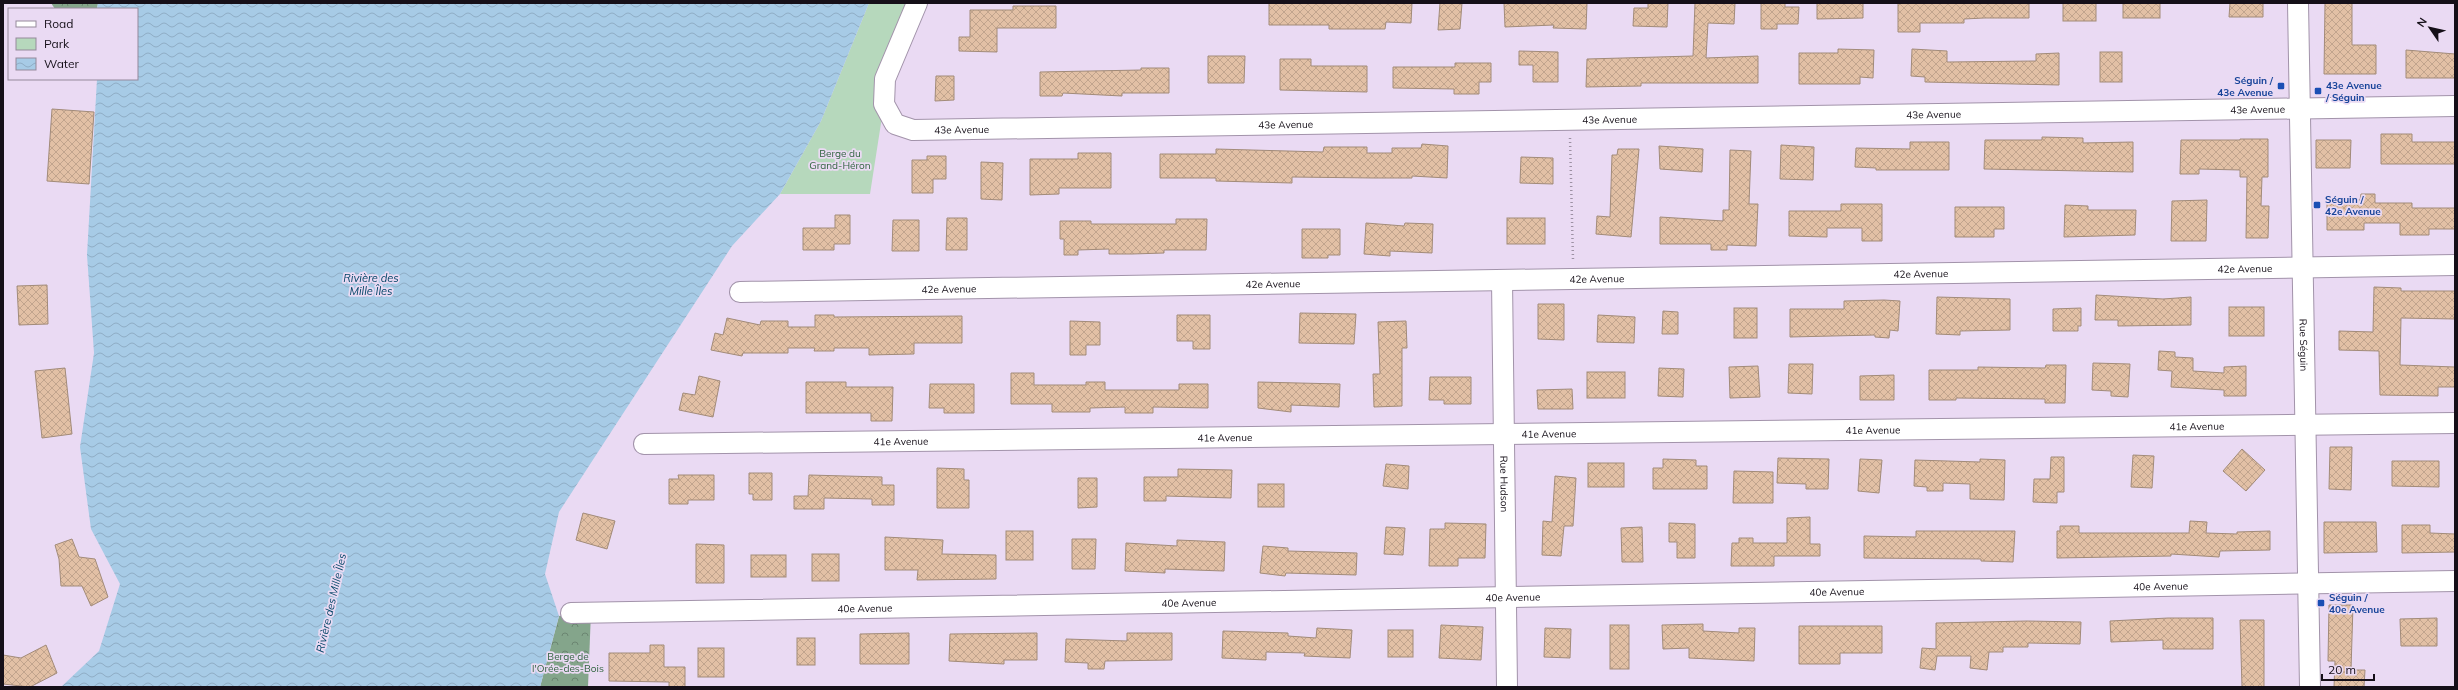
<svg xmlns="http://www.w3.org/2000/svg" width="2458" height="690" viewBox="0 0 2458 690" font-family="Mulish,sans-serif">
	<defs>
		<pattern id="forest-crowns" width="20" height="18" patternUnits="userSpaceOnUse"><rect width="20" height="18" fill="#84a58b"/><path d="M2 6a3 3 0 1 1 6 0M12 15a3 3 0 1 1 6 0" fill="none" stroke="#6b8571"/></pattern>
		<pattern id="water-waves" width="16" height="10" patternUnits="userSpaceOnUse"><rect width="16" height="10" fill="#a7cbe6"/><path d="M0 5q4-4 8 0t8 0" fill="none" stroke="#8fadc5"/></pattern>
		<pattern id="building-cross-hatch" width="8" height="8" patternUnits="userSpaceOnUse"><rect width="8" height="8" fill="#e2c0a5"/><path d="M0 0l8 8M0 8l8-8" fill="none" stroke="#c1a48d"/></pattern>
	</defs>
	<rect width="100%" height="100%" fill="#eadaf3"/>
	<g fill="url(#forest-crowns)">
		<path d="M51 3H98L97 9H55Z"/>
		<path d="M591 612 588 687H540L559 616Z"/>
	</g>
	<path fill="#b6d8bc" d="M869 3H917L884 104 870 194H780L821 121Z"/>
	<path fill="url(#water-waves)" d="M98 3H869L821 121 780 194 732 246 559 512 545 574 559 616 540 687H61L99 651 120 584 91 529 80 447 94 353 87 255 97 79H137V9H97Z"/>
	<g fill="url(#building-cross-hatch)" stroke="#a28b79">
		<path d="M1269 3H1412L1411 23 1386 22 1385 29H1329V25H1269Z"/>
		<path d="M1440 3H1462L1460 29 1438 30Z"/>
		<path d="M1504 3H1587L1586 29 1553 28 1554 25 1505 27Z"/>
		<path d="M1648 3H1668L1667 27 1633 26 1634 8H1648Z"/>
		<path d="M1695 3H1735L1734 24 1708 23 1706 58 1758 56V83H1641V86L1586 87 1587 59 1693 56Z"/>
		<path d="M1761 3H1785V7H1799L1798 24H1777V29H1761Z"/>
		<path d="M1817 3H1863V18L1817 19Z"/>
		<path d="M1898 3H2029V18H1984L1964 19V23H1920V32H1898Z"/>
		<rect x="2063" y="3" width="33" height="18"/>
		<rect x="2123" y="3" width="37" height="15"/>
		<path d="M2230 3H2263V17H2229Z"/>
		<path d="M2325 3H2352V45H2376V74H2324Z"/>
		<path d="M1013 6H1056V28H997V52L959 51V37H970V10H1013Z"/>
		<path d="M1838 49 1874 50 1873 78 1860 77V84H1799V53H1838Z"/>
		<path d="M1912 49 1947 51V62L2036 61V54L2059 53V85L1925 82V77L1911 76Z"/>
		<path d="M2406 50 2455 54V78H2406Z"/>
		<path d="M1519 51 1558 52V82H1533V65H1519Z"/>
		<rect x="2100" y="52" width="22" height="30"/>
		<path d="M1208 56H1245L1244 83H1208Z"/>
		<path d="M1280 59H1311V66H1367V92L1280 90Z"/>
		<path d="M1455 63H1491V82H1479V94H1454V89L1393 88V67H1455Z"/>
		<path d="M1141 68H1169V93H1122V96L1063 93 1062 96H1040V72L1141 70Z"/>
		<path d="M936 76H954V100L935 101Z"/>
		<path d="M52 109 94 112 89 184 47 181Z"/>
		<path d="M2381 134H2412V142H2455V164H2381Z"/>
		<path d="M2042 137 2083 138V143L2133 142V172L1984 169 1985 140H2042Z"/>
		<path d="M2240 139H2268V177H2262L2261 206H2269L2268 238H2246L2247 177H2240V170L2199 169V174H2180L2181 140H2240Z"/>
		<path d="M2316 140H2351L2350 168H2316Z"/>
		<path d="M1910 142H1949V170H1876V168L1855 167 1856 148 1910 149Z"/>
		<path d="M1422 144 1448 146 1447 178 1412 176V178H1373L1292 177V183L1216 181V178H1160V154H1216V149L1323 152 1324 147H1367V153H1392V148H1421Z"/>
		<path d="M1781 145 1814 147 1813 180 1780 179Z"/>
		<path d="M1659 146 1703 149 1702 172 1660 169Z"/>
		<path d="M1618 149H1639L1631 237 1596 234 1597 216 1610 217 1612 155H1617Z"/>
		<path d="M1730 150 1751 151 1749 204H1758L1756 246 1727 245V250H1711V244H1660V217L1723 221V210H1729Z"/>
		<path d="M1078 153H1111V188H1059V194L1030 195V159H1078Z"/>
		<path d="M927 156H946V179H933V193H912V160H927Z"/>
		<path d="M1521 157 1553 158V184L1520 183Z"/>
		<path d="M981 162 1003 163 1002 200 981 199Z"/>
		<path d="M2361 194H2375V203H2412V208H2455V229H2429V235H2400V223H2364V230H2327V200H2360Z"/>
		<path d="M2207 200 2206 241H2171L2172 201Z"/>
		<path d="M1841 204H1882V241H1862V228H1827V237L1789 236V211H1841Z"/>
		<path d="M2065 205 2088 206V210H2136L2135 235 2064 237Z"/>
		<path d="M1955 207H2004V229H1994V237H1955Z"/>
		<path d="M835 215H850V244H834V250H803V228H835Z"/>
		<path d="M947 218H967V250H946Z"/>
		<rect x="1507" y="218" width="38" height="26"/>
		<path d="M1176 219H1207L1206 250H1164V253L1132 254H1109V249L1078 250V255H1064V239H1060V221H1091V224H1176Z"/>
		<path d="M893 220H919V251H892Z"/>
		<path d="M1366 223 1404 226 1405 223 1433 224 1432 253 1390 251V256L1364 254Z"/>
		<path d="M1302 229H1340V255H1328V258H1302Z"/>
		<path d="M47 285 48 324 19 325 17 286Z"/>
		<path d="M2374 287 2401 288V291H2455V319L2401 318 2400 365 2455 367V387H2438V396L2380 395 2379 351 2339 350V331L2373 332Z"/>
		<path d="M2096 295 2163 299 2191 297V325L2118 326V320H2095Z"/>
		<path d="M1937 297 2010 299V330L1960 331V335L1936 334Z"/>
		<path d="M1884 300 1900 301 1898 331 1890 330 1889 338 1875 337V335L1790 337V309H1844V301Z"/>
		<path d="M1538 304H1564V340L1538 339Z"/>
		<rect x="2229" y="307" width="35" height="29"/>
		<rect x="1734" y="308" width="23" height="30"/>
		<path d="M2081 308V326H2078V331H2053V309Z"/>
		<path d="M1663 311 1678 312V334H1662Z"/>
		<path d="M1300 313 1356 314 1354 344 1299 343Z"/>
		<path d="M815 315H834V317L962 316V343H914V354L869 355V348H834V351H814L815 348H788V353H743L742 356 711 350 715 333 723 335 727 318 760 325 761 321H788V327H815Z"/>
		<path d="M1177 315H1210V349H1193V341H1177Z"/>
		<path d="M1598 315 1635 317 1634 343 1597 342Z"/>
		<path d="M1070 321 1100 322V345H1086V355H1070Z"/>
		<path d="M1406 321 1407 348H1402V406L1374 407 1373 374H1380L1378 322Z"/>
		<path d="M2159 351 2175 352V357L2193 358V371L2224 373V367L2246 366V396H2224V390L2171 387 2172 371 2158 370Z"/>
		<path d="M2093 363 2130 364 2128 397 2111 396V391L2092 390Z"/>
		<path d="M1789 364H1813L1812 394 1788 393Z"/>
		<path d="M2046 365H2066L2065 403H2045V399L1956 398V400H1929V370H1978V367L2045 368Z"/>
		<path d="M1758 366 1760 397 1730 398 1729 367Z"/>
		<path d="M65 368 72 434 42 438 35 371Z"/>
		<path d="M1659 368 1684 369 1683 397 1658 396Z"/>
		<rect x="1587" y="372" width="38" height="26"/>
		<path d="M1011 373H1034V385H1086V382H1105V390H1179V384H1208V408L1153 407V413H1125V407L1090 408V412H1052V404H1011Z"/>
		<path d="M1894 375V400H1860V376Z"/>
		<path d="M699 376 720 381 713 417 679 410 683 393 695 395Z"/>
		<path d="M1430 377H1471V404H1444V400H1429Z"/>
		<path d="M806 382H846V387H893L892 421H871V413H806Z"/>
		<path d="M1258 382 1340 384 1339 407 1291 405V412L1258 408Z"/>
		<path d="M930 384H974V413H944V408H929Z"/>
		<path d="M1572 389 1573 409H1538L1537 390Z"/>
		<path d="M2330 447H2352L2351 490 2329 489Z"/>
		<path d="M2242 449 2265 470 2246 491 2223 471Z"/>
		<path d="M2133 455 2154 456 2152 488 2131 487Z"/>
		<path d="M2051 457H2064V492H2057V503L2033 502 2034 479H2050Z"/>
		<path d="M1778 458 1829 459 1828 489H1806V484L1777 483Z"/>
		<path d="M1663 459 1696 460V466H1707V489H1653V468H1663Z"/>
		<path d="M1860 459 1882 460 1879 493 1858 491Z"/>
		<path d="M1980 459 2005 460 2004 500 1970 499V484L1943 483V491H1927V487L1914 486 1915 460 1980 462Z"/>
		<path d="M2392 461H2439V487L2392 486Z"/>
		<rect x="1588" y="463" width="36" height="24"/>
		<path d="M1386 464 1409 466 1408 489 1383 486Z"/>
		<path d="M937 468 964 469V480H969V508H937Z"/>
		<path d="M1178 469 1232 470 1231 498 1166 496V501H1144V477H1178Z"/>
		<path d="M1734 471 1773 472V503H1733Z"/>
		<path d="M749 473H772V500H753V494H749Z"/>
		<path d="M678 475H714V500H688V504H669V479H679Z"/>
		<path d="M809 475 882 477V485H894V505H872V499L824 498V509H794V496H808Z"/>
		<path d="M1555 476 1576 478 1573 526H1564L1561 556 1542 555 1543 521 1552 522Z"/>
		<path d="M1078 478H1097V507L1078 508Z"/>
		<rect x="1258" y="484" width="26" height="23"/>
		<path d="M583 513 615 521 607 549 576 540Z"/>
		<path d="M1810 517V544H1820V556H1774V566H1731L1732 543H1739V538H1753V543H1787V518Z"/>
		<path d="M2190 521 2207 522 2206 533 2237 534V532L2270 531V550L2220 551 2219 557 2171 554V556L2057 558V531H2060V526H2079V533H2189Z"/>
		<path d="M2324 522H2376L2377 552 2324 553Z"/>
		<path d="M1445 523 1486 524 1485 558H1458V566H1429L1430 529H1445Z"/>
		<path d="M1669 523 1695 524V558H1677V542H1669Z"/>
		<path d="M2402 525H2430V533L2455 534V552L2402 553Z"/>
		<path d="M1386 527 1405 528 1403 555 1384 554Z"/>
		<path d="M1642 527 1643 562H1622L1621 528Z"/>
		<rect x="1006" y="531" width="27" height="29"/>
		<path d="M1916 531H2015L2013 562 1981 561V559L1864 558V536L1916 537Z"/>
		<path d="M885 537 943 540 942 554 996 555V579L917 580 918 570H885Z"/>
		<path d="M72 539 79 557 95 559 108 597 91 606 82 586H61L59 559 55 545Z"/>
		<path d="M1072 539H1096L1095 569H1072Z"/>
		<path d="M1177 540 1225 542 1224 571 1165 569V573L1125 571 1126 543 1177 546Z"/>
		<path d="M696 544 724 545V583H696Z"/>
		<path d="M1263 546 1288 548V551L1357 553 1356 575 1286 573 1285 576 1260 573Z"/>
		<rect x="812" y="554" width="27" height="27"/>
		<rect x="751" y="555" width="35" height="22"/>
		<path d="M2329 605H2353L2351 670H2365L2364 687H2334L2335 661H2328Z"/>
		<path d="M2168 618H2213V649H2163V640L2111 642 2110 621Z"/>
		<path d="M2437 618V646H2401L2400 619Z"/>
		<path d="M2240 620H2264V687H2242Z"/>
		<path d="M2027 621 2081 622 2080 644 2028 643V647H2003V652H1989L1987 670 1970 668 1971 656H1937L1935 670 1920 668 1922 648 1936 649V623Z"/>
		<path d="M1703 624V631L1739 633V628H1755L1754 661 1689 658V648L1663 649 1662 625Z"/>
		<path d="M1441 625 1483 627 1481 660 1439 658Z"/>
		<rect x="1610" y="625" width="19" height="44"/>
		<path d="M1799 626H1882V653H1840V664H1799Z"/>
		<path d="M1317 628 1352 630 1350 658 1304 656 1305 653 1266 652V660L1222 658 1223 631 1288 633V636L1316 638Z"/>
		<path d="M1545 628 1571 629 1570 658 1544 657Z"/>
		<rect x="1388" y="630" width="25" height="27"/>
		<path d="M909 633V664H860V634Z"/>
		<path d="M1037 633V660H1004V664L949 661 950 634Z"/>
		<path d="M1127 633H1172V660L1105 661 1104 669H1088V663L1065 662 1066 639 1127 641Z"/>
		<rect x="797" y="638" width="18" height="27"/>
		<path d="M46 645 57 673 30 687 3 684V655L21 658Z"/>
		<path d="M650 645H664V667H685V687H669V682L609 681V653H650Z"/>
		<rect x="698" y="648" width="26" height="29"/>
	</g>
	<g fill="none" stroke-linecap="round" stroke-linejoin="round">
		<defs>
			<g id="street">
				<path id="s1" d="M917 3 885 79 884 104 895 124 913 130 2455 106"/>
				<path id="s2" d="M2298 3 2310 687"/>
				<path id="s3" d="M1502 280 1507 687"/>
				<path id="s4" d="M740 292 2455 265"/>
				<path id="s5" d="M644 444 2455 423"/>
				<path id="s6" d="M571 613 2455 581"/>
			</g>
		</defs>
		<use href="#street" stroke="#a293aa" stroke-width="22"/>
		<path stroke="#9d91a4" stroke-width="2.5" stroke-dasharray="1 3" stroke-linecap="butt" d="M1570 138 1573 260"/>
		<use href="#street" stroke="#fff" stroke-width="20"/>
	</g>
	<g fill="#1a4fb4" stroke="#eadaf3" stroke-width="1.5">
		<rect x="2277" y="82" width="8" height="8" rx="2"/>
		<rect x="2314" y="87" width="8" height="8" rx="2"/>
		<rect x="2313" y="201" width="8" height="8" rx="2"/>
		<rect x="2317" y="599" width="8" height="8" rx="2"/>
	</g>
	<g text-anchor="middle" stroke-width="3.5" stroke-linejoin="round" paint-order="stroke">
		<g font-size="10" font-weight="bold" fill="#164399" stroke="#eadaf3" text-anchor="start">
			<text x="2273" y="84" text-anchor="end">Séguin /<tspan x="2273" dy="12">43e Avenue</tspan></text>
			<text x="2326" y="89">43e Avenue<tspan x="2326" dy="12">/ Séguin</tspan></text>
			<text x="2325" y="203">Séguin /<tspan x="2325" dy="12">42e Avenue</tspan></text>
			<text x="2329" y="601">Séguin /<tspan x="2329" dy="12">40e Avenue</tspan></text>
		</g>
		<g font-size="10" fill="#150f18" stroke="#eadaf3">
			<text dy="4" stroke="none"><textPath href="#s1" startOffset="1494">43e Avenue</textPath></text>
			<text dy="4" stroke="none"><textPath href="#s1" startOffset="1170">43e Avenue</textPath></text>
			<text dy="4" stroke="none"><textPath href="#s1" startOffset="846">43e Avenue</textPath></text>
			<text dy="4" stroke="none"><textPath href="#s1" startOffset="522">43e Avenue</textPath></text>
			<text dy="4" stroke="none"><textPath href="#s1" startOffset="198">43e Avenue</textPath></text>
			<text dy="4" stroke="none"><textPath href="#s4" startOffset="1505">42e Avenue</textPath></text>
			<text dy="4" stroke="none"><textPath href="#s4" startOffset="1181">42e Avenue</textPath></text>
			<text dy="4" stroke="none"><textPath href="#s4" startOffset="857">42e Avenue</textPath></text>
			<text dy="4" stroke="none"><textPath href="#s4" startOffset="533">42e Avenue</textPath></text>
			<text dy="4" stroke="none"><textPath href="#s4" startOffset="209">42e Avenue</textPath></text>
			<text dy="4" stroke="none"><textPath href="#s2" startOffset="342">Rue Séguin</textPath></text>
			<text dy="4" stroke="none"><textPath href="#s5" startOffset="1553">41e Avenue</textPath></text>
			<text dy="4" stroke="none"><textPath href="#s5" startOffset="1229">41e Avenue</textPath></text>
			<text dy="4" stroke="none"><textPath href="#s5" startOffset="905">41e Avenue</textPath></text>
			<text dy="4" stroke="none"><textPath href="#s5" startOffset="581">41e Avenue</textPath></text>
			<text dy="4" stroke="none"><textPath href="#s5" startOffset="257">41e Avenue</textPath></text>
			<text dy="4" stroke="none"><textPath href="#s3" startOffset="204">Rue Hudson</textPath></text>
			<text dy="4" stroke="none"><textPath href="#s6" startOffset="1590">40e Avenue</textPath></text>
			<text dy="4" stroke="none"><textPath href="#s6" startOffset="1266">40e Avenue</textPath></text>
			<text dy="4" stroke="none"><textPath href="#s6" startOffset="942">40e Avenue</textPath></text>
			<text dy="4" stroke="none"><textPath href="#s6" startOffset="618">40e Avenue</textPath></text>
			<text dy="4" stroke="none"><textPath href="#s6" startOffset="294">40e Avenue</textPath></text>
		</g>
		<g font-size="10" fill="#2e623d" stroke="#eadaf3">
			<text x="840" y="157">Berge du<tspan x="840" dy="12">Grand-Héron</tspan></text>
			<text x="568" y="660">Berge de<tspan x="568" dy="12">l'Orée-des-Bois</tspan></text>
		</g>
		<g font-size="11" font-style="italic" fill="#046" stroke="#eadaf3">
			<text x="371" y="282">Rivière des<tspan x="371" dy="13">Mille Îles</tspan></text>
			<text transform="translate(331 603) rotate(-77)" y="4">Rivière des Mille Îles</text>
		</g>
	</g>
	<rect width="2458" height="690" fill="none" stroke="#150f18" stroke-width="8"/>
	<rect x="8" y="8" width="130" height="72" fill="#eadaf3" stroke="#95899b"/>
	<rect x="16" y="21" width="20" height="6" fill="#ffffff" stroke="#95899b"/>
	<text x="44" y="28" font-size="12" fill="#150f18">Road</text>
	<rect x="16" y="38" width="20" height="12" fill="#b6d8bc" stroke="#95899b"/>
	<text x="44" y="48" font-size="12" fill="#150f18">Park</text>
	<rect x="16" y="58" width="20" height="12" fill="url(#water-waves)" stroke="#95899b"/>
	<text x="44" y="68" font-size="12" fill="#150f18">Water</text>
	<g transform="translate(2430 28) rotate(304)" stroke="#eadaf3" stroke-width="3" paint-order="stroke">
	<path d="M0-3L7 15L0 10L-7 15Z" fill="#150f18"/>
	<text y="-6" font-size="11" font-weight="bold" text-anchor="middle" fill="#150f18">N</text>
	</g>
	<path d="M2322 674v6h52v-6" fill="none" stroke="#150f18" stroke-width="2"/>
	<text x="2328" y="674" font-size="12" fill="#150f18" stroke="#eadaf3" stroke-width="3" paint-order="stroke">20 m</text>
</svg>
